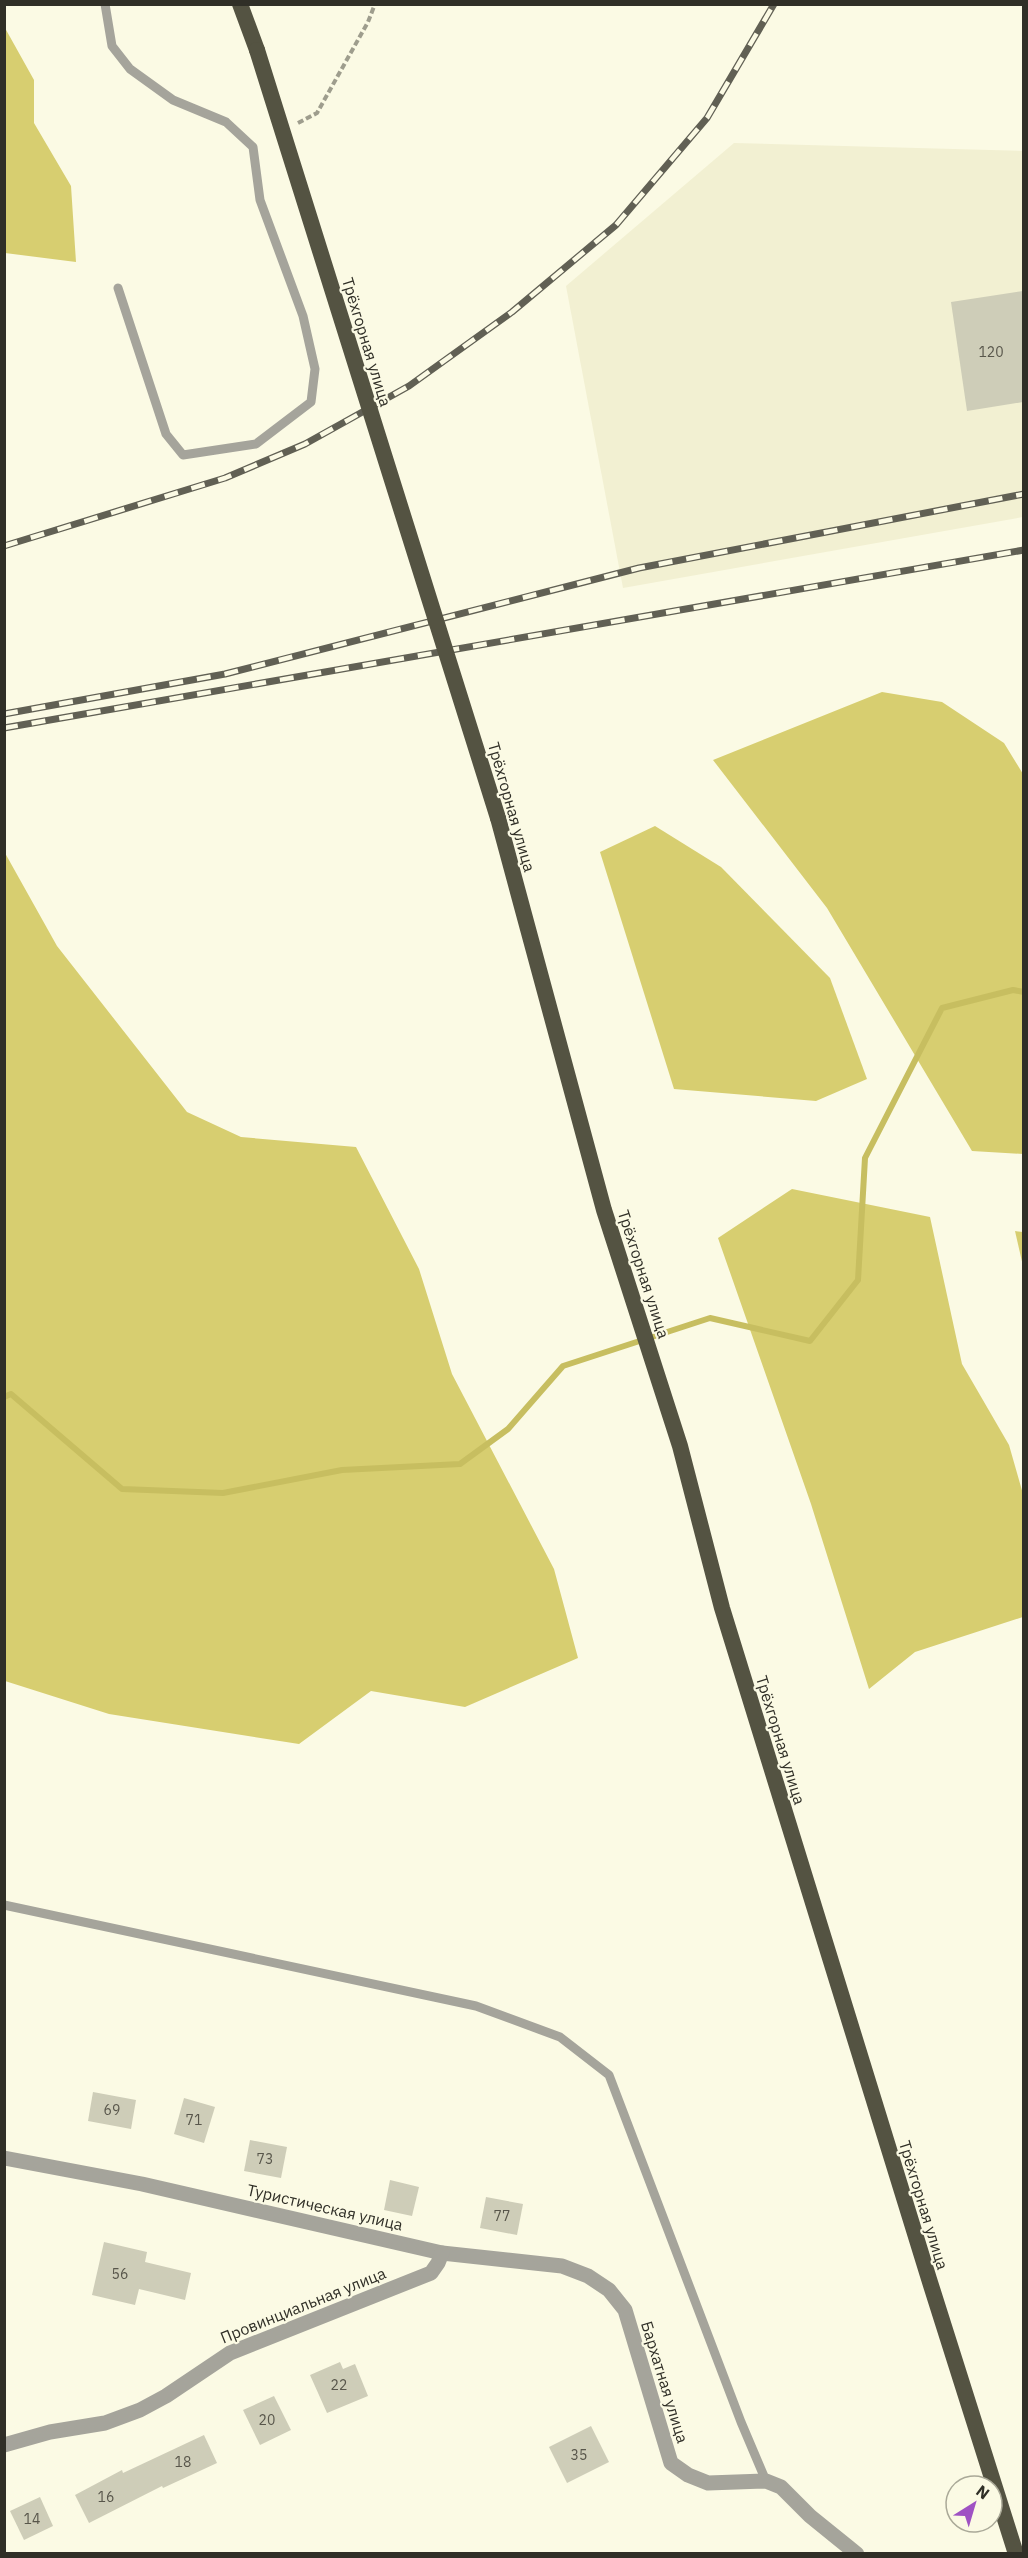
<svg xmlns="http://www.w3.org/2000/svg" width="1028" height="2558" viewBox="0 0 1028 2558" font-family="'IBM Plex Sans',sans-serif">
	<rect width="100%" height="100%" fill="#fbfae4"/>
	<path fill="#f2f0d2" d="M734 143 1023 151V517L623 588 566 286Z"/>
	<g fill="#d7ce70">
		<path d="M5 28 34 80V123L71 186 76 262 5 253Z"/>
		<path d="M882 692 942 702 1004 743 1023 774V1154L972 1151 827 908 713 760Z"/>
		<path d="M655 826 721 867 830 978 867 1079 816 1101 674 1089 600 852Z"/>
		<path d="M5 853 57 946 187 1112 241 1137 356 1147 419 1269 452 1374 554 1569 578 1658 465 1707 371 1691 299 1744 109 1714 5 1681Z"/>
		<path d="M792 1189 930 1217 962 1364 1009 1445 1023 1494V1617L915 1652 869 1689 811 1504 718 1238Z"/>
		<path d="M1015 1231 1023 1232V1266Z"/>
	</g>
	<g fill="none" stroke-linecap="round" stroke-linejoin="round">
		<path stroke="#c7be60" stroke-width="6" d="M4 1397 11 1394 122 1489 223 1493 342 1470 460 1464 508 1429 563 1366 710 1318 810 1341 858 1280 865 1158 942 1008 1013 990 1024 992"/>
	</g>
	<g fill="#cecdb8">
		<path d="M1023 291V402L967 411 951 302Z"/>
		<path d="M93 2092 136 2100 131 2129 88 2121Z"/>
		<path d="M184 2098 215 2107 204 2143 174 2134Z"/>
		<path d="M250 2140 287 2147 281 2178 244 2171Z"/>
		<path d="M390 2180 419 2187 412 2216 384 2210Z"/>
		<path d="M486 2197 523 2204 517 2235 480 2228Z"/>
		<path d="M104 2242 147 2252 145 2262 191 2273 185 2300 139 2289 135 2305 92 2295Z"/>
		<path d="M340 2362 343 2369 355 2364 368 2396 327 2413 310 2375Z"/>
		<path d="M274 2396 291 2430 260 2445 243 2410Z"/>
		<path d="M591 2426 609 2462 567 2483 549 2447Z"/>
		<path d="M204 2435 217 2463 163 2488 162 2486 89 2523 75 2495 122 2470 123 2473Z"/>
		<path d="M40 2497 53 2526 24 2540 10 2511Z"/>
	</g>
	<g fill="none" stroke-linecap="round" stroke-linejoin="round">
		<path stroke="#9e9d8d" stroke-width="4" stroke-dasharray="6 3" stroke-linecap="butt" d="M298 123 317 113 368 22 375 4"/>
		<g stroke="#a5a49b" stroke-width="9">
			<path d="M105 4 112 46 130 69 173 100 226 122 253 147 260 200 303 316 315 369 311 402 256 444 183 455 166 434 118 288"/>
			<path d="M4 1905 476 2006 560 2037 609 2075 741 2422 766 2481"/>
		</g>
		<g stroke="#a5a49b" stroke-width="15">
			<path d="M4 2158 142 2184 442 2253 562 2266 588 2276 609 2290 625 2310 671 2463 688 2475 708 2483 766 2481 781 2487 810 2516 857 2554"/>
			<path d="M4 2445 50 2432 105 2423 140 2410 166 2396 230 2353 431 2273 438 2263 442 2253"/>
		</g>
		<g stroke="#545342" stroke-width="16">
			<path d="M240 4 257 50"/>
			<path d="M498 818 604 1210 680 1446 722 1608 929 2279 1016 2554"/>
		</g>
		<defs>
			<g id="rail">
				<path d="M4 546 225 478 305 444 409 386 512 312 616 225 707 118 774 4"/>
				<path d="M4 714 225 674 639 568 1024 494"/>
				<path d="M4 728 1024 550"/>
			</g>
		</defs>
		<use href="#rail" stroke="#616054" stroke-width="7"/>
		<use href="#rail" stroke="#fbfae4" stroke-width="4.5" stroke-dasharray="14" stroke-linecap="butt"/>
		<path stroke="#545342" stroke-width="16" d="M257 50 498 818"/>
	</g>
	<g text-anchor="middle" stroke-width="4.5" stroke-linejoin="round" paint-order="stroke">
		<g font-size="14" fill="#58564b">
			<text x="991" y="357">120</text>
			<text x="112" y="2115">69</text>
			<text x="194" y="2125">71</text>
			<text x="265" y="2164">73</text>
			<text x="502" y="2221">77</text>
			<text x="120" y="2279">56</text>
			<text x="339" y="2390">22</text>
			<text x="267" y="2425">20</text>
			<text x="579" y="2460">35</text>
			<text x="183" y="2467">18</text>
			<text x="106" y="2502">16</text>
			<text x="32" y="2524">14</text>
		</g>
		<g font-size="16" fill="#302f27" stroke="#fbfae4">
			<text transform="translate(367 342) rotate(73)" y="6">Трёхгорная улица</text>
			<text transform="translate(512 807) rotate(74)" y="6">Трёхгорная улица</text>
			<text transform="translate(644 1274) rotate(72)" y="6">Трёхгорная улица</text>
			<text transform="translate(781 1740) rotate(73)" y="6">Трёхгорная улица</text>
			<text transform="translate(924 2205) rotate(73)" y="6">Трёхгорная улица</text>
			<text transform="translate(325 2207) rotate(13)" y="6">Туристическая улица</text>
			<text transform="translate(303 2305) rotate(-22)" y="6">Провинциальная улица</text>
			<text transform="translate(665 2382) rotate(73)" y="6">Бархатная улица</text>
		</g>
	</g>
	<rect width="1028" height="2558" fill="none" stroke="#302f27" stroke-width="12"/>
	<g transform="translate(974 2504) rotate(37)"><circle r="28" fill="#fbfae4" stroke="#aaa998" stroke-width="1.5"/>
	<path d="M0-4.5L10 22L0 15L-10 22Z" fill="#9f52c3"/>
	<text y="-9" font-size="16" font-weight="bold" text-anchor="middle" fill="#302f27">N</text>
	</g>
</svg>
